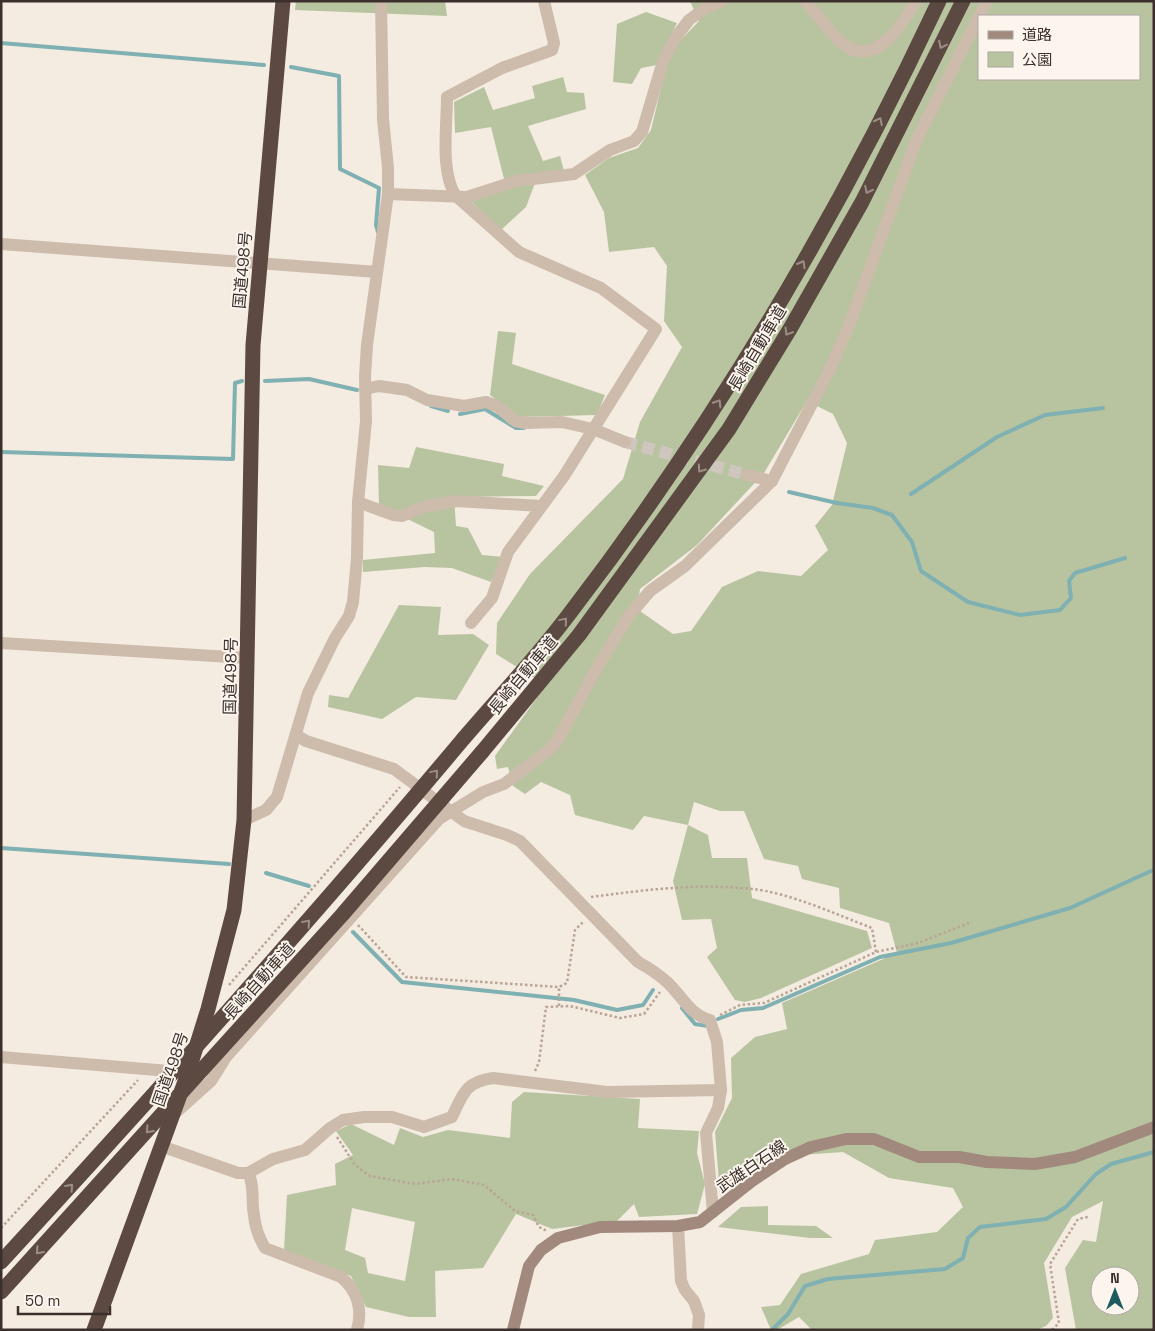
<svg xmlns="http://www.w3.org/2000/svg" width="1155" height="1331" viewBox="0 0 1155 1331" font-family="'Space Grotesk','Noto Sans JP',sans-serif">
	<rect width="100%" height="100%" fill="#f4ebe1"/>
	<g fill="#b8c4a0" fill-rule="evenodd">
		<path d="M296 1H445L447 16 295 10Z"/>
		<path d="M690 1H1154V1330H1076L1065 1268 1083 1240 1096 1242 1103 1201 1072 1217 1044 1263 1053 1318 1046 1326 1036 1330H812L799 1317 777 1330H771L761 1307 780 1305 801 1274 869 1254 875 1240 937 1232 963 1207 953 1188 889 1178 843 1152 773 1157 720 1195 715 1132 732 1098 731 1058 755 1037 787 1029 782 1003 897 953 889 923 840 908 839 888 802 879 798 866 764 859 744 811H720L694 802 688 825 708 835 712 858H747L752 898 867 931 872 948 761 998 745 1002 735 1000 707 957 717 948 711 919 682 920 673 881 688 825 644 816 633 830 575 815 570 795 541 782 525 794 513 786 508 767 497 769 495 756 546 685 496 654 497 623 530 574 623 479 640 422 682 347 664 321 667 266 654 247 609 252 604 212 585 175 609 158 638 148 651 130 667 63 678 43 699 21ZM979 16H1139V79H979ZM807 401 833 414 847 443 832 505 815 526 828 550 801 576 758 571 722 587 691 631 673 634 637 609 640 589 697 545 764 473ZM1100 1276H1130V1306H1100Z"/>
		<path d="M646 12 677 23 657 65 641 68 632 84 613 82 617 24Z"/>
		<path d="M563 77 567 92 584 93 586 109 528 126 543 161 560 156 566 178 535 183 526 207 501 230 471 201 506 187 491 127 455 133 454 102 484 87 493 110 535 98 532 86Z"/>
		<path d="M498 331 516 333 512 364 605 395 597 415 519 417 490 395Z"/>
		<path d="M416 447 504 464 502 476 544 486 536 496 454 497 456 526 468 528 482 555 504 557 491 582 452 568 424 567 363 572V560L435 553 434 532 379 505 378 465 409 468Z"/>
		<path d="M399 605 441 607 438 635 473 634 489 645 456 700 416 697 382 719 328 707 329 695 348 698Z"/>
		<path d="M524 1092 640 1099 638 1128 699 1131 697 1153 705 1184 697 1214 639 1217 634 1204 617 1221 552 1229 516 1214 483 1268 435 1271 436 1317H409L366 1307 351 1276 284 1251 287 1195 336 1185 335 1164 353 1155 336 1131 351 1124 394 1145 400 1128 423 1137 448 1130 510 1138 512 1102ZM352 1208 415 1222 405 1281 368 1273 365 1258 345 1250Z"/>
		<path d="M768 1206V1225L816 1226 833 1238H810L718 1227 741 1207Z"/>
	</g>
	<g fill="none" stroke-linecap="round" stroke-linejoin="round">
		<g stroke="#7fb0b2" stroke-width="4">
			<path d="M1 43 264 65"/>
			<path d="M291 67 339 76 340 169 379 188 376 225 378 232"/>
			<path d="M265 381 309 379 357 390"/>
			<path d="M431 406 448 411"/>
			<path d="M460 414 485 409 516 428H524"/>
			<path d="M1 452 233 459 235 383 242 381"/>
			<path d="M789 492 837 503 873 508 892 515 912 542 921 571 968 602 1020 615 1060 610 1071 598 1069 581 1075 573 1125 558"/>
			<path d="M911 494 997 437 1045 415 1103 408"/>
			<path d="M1 848 229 864"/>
			<path d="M266 873 309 886"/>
			<path d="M353 932 402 982 574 1000 617 1010 643 1005 653 990"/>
			<path d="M682 1008 695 1024 708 1026"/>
			<path d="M718 1019 741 1010 763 1008 880 957 951 943 1070 908 1151 871"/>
			<path d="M772 1330 788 1314 805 1286 828 1279 945 1269 963 1258 968 1238 980 1227 1046 1219 1066 1207 1096 1174 1111 1164 1154 1152"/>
		</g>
		<path stroke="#cfc6bd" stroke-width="12" stroke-dasharray="12 6" stroke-linecap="butt" d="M625 442 747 475"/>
		<g stroke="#b9a596" stroke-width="2.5" stroke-dasharray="2.5 2.5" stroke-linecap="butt">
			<path d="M591 897C645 890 696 883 752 889 787 892 838 915 872 928L876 952"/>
			<path d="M358 925 406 977 559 987 567 983 575 930 584 921"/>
			<path d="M229 985 400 787"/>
			<path d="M559 1006V988"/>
			<path d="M720 1015 740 1005 764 1003 876 952 918 943 972 922"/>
			<path d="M535 1071 539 1062 546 1007 570 1006 620 1018 644 1014 660 992"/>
			<path d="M337 1137 355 1165 370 1176 415 1184 452 1179 484 1185 515 1211 533 1215 539 1227 547 1231"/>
			<path d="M1 1228 138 1080"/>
			<path d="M1052 1330 1059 1323 1050 1264 1078 1219 1088 1217"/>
		</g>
		<g stroke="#cdbbac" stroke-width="12">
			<path d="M805 1C815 12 836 40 847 47 878 65 903 23 916 1"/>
			<path d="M388 194 467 197 516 181 574 174 610 150 634 141 642 132 663 61 676 37 689 20 704 9 722 1"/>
			<path d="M1 244 377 272"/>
			<path d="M365 389 379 386 407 390 427 400 464 406 486 402 497 406 515 421 525 423 562 422 593 429 625 442"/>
			<path d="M747 475 772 481"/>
			<path d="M358 502 393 515 402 516 423 507 456 501 541 506"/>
			<path d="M471 623 492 598 508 552 564 476 656 329 601 288 519 252 456 196C440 173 447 126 447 97L502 68 552 50 554 43 544 1"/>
			<path d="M1 643 247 658"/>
			<path d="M296 735 306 741 394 769 464 821 507 835 520 841 638 962C649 968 658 974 667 982 683 997 689 1014 710 1020L717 1042 721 1090 718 1108 706 1133 713 1212"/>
			<path d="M244 820 266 810 277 797 308 693 335 638 349 616 353 602 357 558 358 502 366 421 365 376 367 345 388 194V168L383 119 381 1"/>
			<path d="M1 1057 181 1072"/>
			<path d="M173 1115 211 1081 226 1057 439 819 483 792 504 784 549 750 557 741 598 666 628 617 650 591 685 566 772 481 831 367 851 320 917 139 987 1"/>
			<path d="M161 1146 238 1173H248C255 1186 251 1201 254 1215 255 1227 259 1238 265 1248L341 1277C357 1290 363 1309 357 1330"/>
			<path d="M248 1173 273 1159 305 1150 330 1128 343 1120 364 1117H392L424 1127 452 1117C463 1094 465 1082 493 1078L607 1092 721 1090"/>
			<path d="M678 1226 681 1281 685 1290 694 1301 699 1315 698 1330"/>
		</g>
		<path stroke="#a18a7d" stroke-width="12" d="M513 1330 529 1266 541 1250 558 1238 600 1227 678 1226 700 1222 752 1181 785 1159 811 1147 846 1139H874L919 1157H959L987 1162 1035 1164 1075 1157 1154 1127"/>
		<g stroke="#5c4a42" stroke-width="15">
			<path d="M464 738C499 697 537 657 570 613 715 424 838 217 939 1"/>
			<path d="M482 752 579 635 729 429 790 329 862 202 963 1"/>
			<path d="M94 1330 188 1073 208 1009 234 910 244 820 253 345 283 1"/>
		</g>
		<g stroke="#5c4a42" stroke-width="15">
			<path d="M1 1262C159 1090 314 917 464 738"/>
			<path d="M1 1292 342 915 482 752"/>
		</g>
	</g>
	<defs><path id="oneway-chevron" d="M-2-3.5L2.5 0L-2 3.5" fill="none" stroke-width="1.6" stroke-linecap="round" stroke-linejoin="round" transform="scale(1.25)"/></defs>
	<g stroke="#9c8e87">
		<use href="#oneway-chevron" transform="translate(942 45) rotate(116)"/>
		<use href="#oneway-chevron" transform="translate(879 121) rotate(-63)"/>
		<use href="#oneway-chevron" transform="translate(868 190) rotate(117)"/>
		<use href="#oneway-chevron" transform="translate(802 264) rotate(-60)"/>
		<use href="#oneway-chevron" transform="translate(788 332) rotate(121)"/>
		<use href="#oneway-chevron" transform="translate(718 403) rotate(-58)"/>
		<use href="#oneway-chevron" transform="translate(701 469) rotate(125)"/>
		<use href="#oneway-chevron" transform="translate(564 621) rotate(-50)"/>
		<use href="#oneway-chevron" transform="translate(435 773) rotate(-50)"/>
		<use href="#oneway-chevron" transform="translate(307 923) rotate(-48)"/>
		<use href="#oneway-chevron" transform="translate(149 1130) rotate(132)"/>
		<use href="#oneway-chevron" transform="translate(70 1187) rotate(-48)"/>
		<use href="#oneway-chevron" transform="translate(39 1251) rotate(132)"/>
	</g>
	<g text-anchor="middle" stroke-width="4" stroke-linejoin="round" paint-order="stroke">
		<g font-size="16" fill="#3b302b" stroke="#fbf5ee">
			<text transform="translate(242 270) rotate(-85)" y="6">国道498号</text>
			<text transform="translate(757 348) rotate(-59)" y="6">長崎自動車道</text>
			<text transform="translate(523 675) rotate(-50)" y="6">長崎自動車道</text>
			<text transform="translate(230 676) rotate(-89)" y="6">国道498号</text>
			<text transform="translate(259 981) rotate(-48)" y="6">長崎自動車道</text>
			<text transform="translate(170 1069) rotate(-71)" y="6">国道498号</text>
			<text transform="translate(751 1166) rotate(-34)" y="6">武雄白石線</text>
		</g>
	</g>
	<rect width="1155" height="1331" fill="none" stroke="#3b302b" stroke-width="5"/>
	<rect x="978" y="15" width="162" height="65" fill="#fbf5ee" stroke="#aea6a0"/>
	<rect x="988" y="31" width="25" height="8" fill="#a18a7d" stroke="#aea6a0"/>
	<text x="1022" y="40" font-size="15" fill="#3b302b">道路</text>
	<rect x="988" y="52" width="25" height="15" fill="#b8c4a0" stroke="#aea6a0"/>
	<text x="1022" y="65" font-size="15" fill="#3b302b">公園</text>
	<g transform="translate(1115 1291)"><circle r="24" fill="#fbf5ee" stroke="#aea6a0"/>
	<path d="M0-4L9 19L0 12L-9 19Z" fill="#1f5a5e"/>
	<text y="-8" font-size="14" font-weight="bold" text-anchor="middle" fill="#3b302b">N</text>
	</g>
	<path d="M18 1306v8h92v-8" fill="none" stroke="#3b302b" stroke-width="2.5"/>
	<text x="25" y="1306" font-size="15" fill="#3b302b" stroke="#fbf5ee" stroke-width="4" paint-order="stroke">50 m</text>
</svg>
